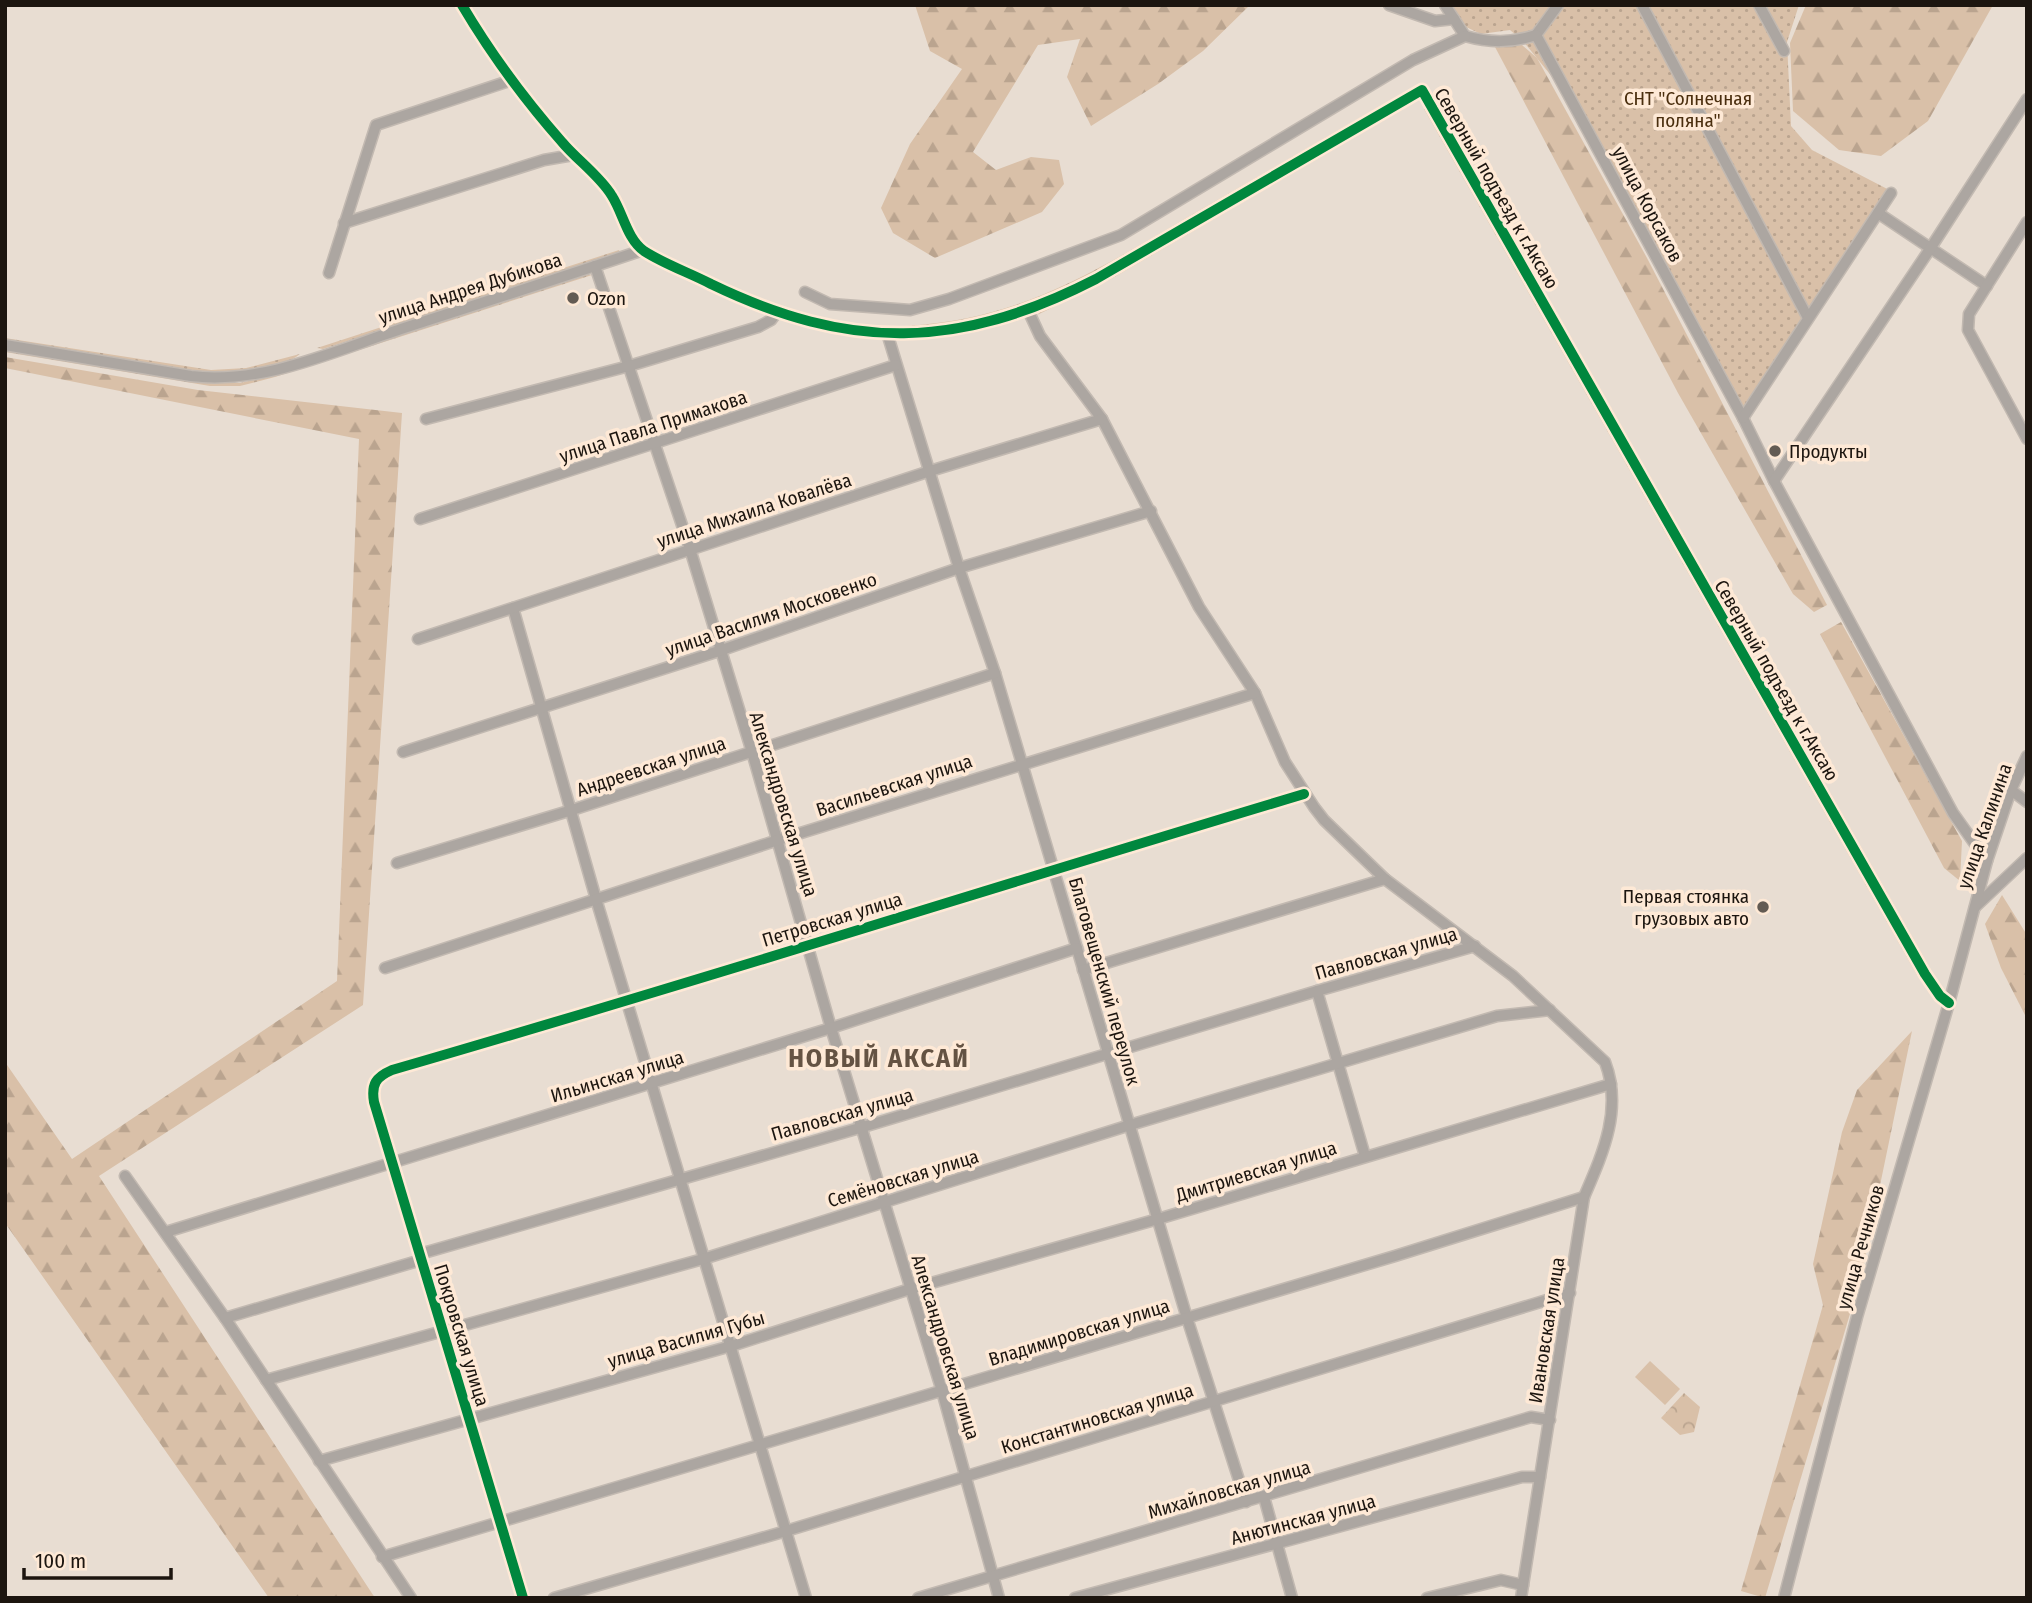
<svg xmlns="http://www.w3.org/2000/svg" width="2032" height="1603" viewBox="0 0 2032 1603" font-family="'Fira Sans Condensed',sans-serif">
	<defs>
		<pattern id="grass-dots" width="8" height="8" patternUnits="userSpaceOnUse" patternTransform="scale(1.75)"><rect width="8" height="8" fill="#d9c0a8"/><path d="M2 2h.1M6 6h.1" fill="none" stroke="#baa48f" stroke-width="1.8" stroke-linecap="round"/></pattern>
		<pattern id="forest-firs" width="22" height="20" patternUnits="userSpaceOnUse" patternTransform="scale(1.75)"><rect width="22" height="20" fill="#d9c0a8"/><path d="M5 1l3.5 6h-7zM16 11l3.5 6h-7z" fill="#baa48f"/></pattern>
		<pattern id="park-crowns" width="20" height="18" patternUnits="userSpaceOnUse" patternTransform="scale(1.75)"><rect width="20" height="18" fill="#d9c0a8"/><path d="M2 6a3 3 0 1 1 6 0M12 15a3 3 0 1 1 6 0" fill="none" stroke="#baa48f"/></pattern>
	</defs>
	<rect width="100%" height="100%" fill="#e8ddd2"/>
	<g fill="url(#grass-dots)">
		<path d="M1441 5H1799L1787 42 1791 126 1812 150 1897 194 1742 425 1553 78 1523 41 1510 30 1481 34 1449 19Z"/>
		<path d="M1403 93 1405 95C1337 134 1269 174 1201 213 1102 270 1026 322 907 328V326C1026 319 1101 267 1200 210 1268 171 1335 132 1403 93Z"/>
		<path d="M1437 102 1930 968 1927 969 1435 103Z"/>
		<path d="M1409 103 1410 105 1111 279 1037 315 1040 312 1109 276Z"/>
		<path d="M1427 108 1919 974 1917 975 1424 109Z"/>
		<path d="M619 250 620 253 323 349 317 348Z"/>
		<path d="M586 274 592 275 275 377 240 386H210L5 352V350L214 383H240L270 376Z"/>
		<path d="M5 338 211 370 246 368 300 354C281 371 231 373 207 373L5 340Z"/>
	</g>
	<g fill="url(#forest-firs)">
		<path d="M915 5H1250L1203 51 1158 84 1091 126 1067 77 1080 39 1038 45 973 152 996 170 1031 157 1059 160 1064 184 1042 212 935 258 893 233 881 208 910 144 962 69 930 51Z"/>
		<path d="M1806 5H1993L1928 121 1881 156 1839 150 1793 111 1790 43Z"/>
		<path d="M1522 45 1537 58 1647 258 1827 605 1814 612 1793 594 1678 393 1495 47Z"/>
		<path d="M5 357 198 390 402 413 363 1005 99 1176 375 1598H269L5 1223V1062L72 1159 337 981 359 439 5 368Z"/>
		<path d="M1841 622 1962 841 1960 881 1944 868 1820 634Z"/>
		<path d="M2002 895 2027 935V1019L2001 968 1985 924Z"/>
		<path d="M1912 1031 1861 1277 1765 1598 1741 1591 1823 1305 1813 1264 1842 1132 1857 1090Z"/>
	</g>
	<path fill="url(#park-crowns)" d="M1684 1393 1700 1407 1694 1432 1680 1435 1661 1418Z"/>
	<path fill="#d9c0a8" d="M1650 1361 1680 1389 1665 1405 1635 1377Z"/>
	<g fill="none" stroke-linecap="round" stroke-linejoin="round">
		<defs>
			<g id="minor">
				<path d="M462 5C491 54 525 100 562 142 577 160 600 176 612 196 623 213 627 239 644 251 664 264 690 273 711 284 850 351 958 350 1096 279L1422 90 1925 974 1940 996 1949 1003"/>
				<path d="M1389 5 1435 21 1454 19"/>
				<path d="M1445 5 1465 36"/>
				<path d="M1642 5 1808 318"/>
				<path d="M1759 5 1784 51"/>
				<path d="M1536 35 1558 5"/>
				<path d="M1465 36C1490 43 1511 43 1536 35L1743 418 1774 481 1953 813 1987 861"/>
				<path d="M1878 213 1987 286"/>
				<path d="M2027 222 1969 314 1968 330 2027 439"/>
				<path d="M344 223 544 160 573 155"/>
				<path d="M595 266 690 549 752 752 831 1028 942 1391 999 1598"/>
				<path d="M329 273 376 125 512 80"/>
				<path d="M805 292 830 304 910 310 949 299 1121 235 1413 60 1465 36"/>
				<path d="M1028 310 1040 336 1102 419 1199 607 1255 693 1285 762 1314 807 1324 820 1385 879 1513 976 1605 1062C1623 1109 1603 1153 1584 1197L1521 1598"/>
				<path d="M887 333 959 568 995 673 1187 1318 1246 1502"/>
				<path d="M5 345 191 376C262 385 334 351 401 329 482 303 563 277 643 250"/>
				<path d="M1743 418 1891 193"/>
				<path d="M426 419 629 366 758 327 771 320 777 312"/>
				<path d="M1774 481 1930 249 2027 99"/>
				<path d="M420 519 896 365"/>
				<path d="M513 608 596 899 806 1598"/>
				<path d="M418 639 930 471 1102 419"/>
				<path d="M403 752 719 651 959 568 1151 511"/>
				<path d="M2011 790 2027 802"/>
				<path d="M397 863 572 810 995 673"/>
				<path d="M1975 907 2027 858"/>
				<path d="M385 968 778 840 1255 693"/>
				<path d="M1083 970 1385 879"/>
				<path d="M1317 991 1365 1156"/>
				<path d="M125 1176 225 1318 411 1598"/>
				<path d="M166 1232 831 1028 1077 948"/>
				<path d="M420 1254 863 1127 1317 991 1475 946"/>
				<path d="M225 1318 421 1260"/>
				<path d="M266 1380 703 1259 1130 1125 1497 1016 1550 1010"/>
				<path d="M319 1461 731 1346 910 1289 1158 1219 1611 1084"/>
				<path d="M1264 1497 1292 1598"/>
				<path d="M382 1557 1395 1256 1584 1197"/>
				<path d="M523 1598 374 1102C371 1084 376 1077 392 1070 697 982 1000 885 1304 794"/>
				<path d="M554 1598 786 1531 1570 1293"/>
				<path d="M918 1598 1531 1417 1550 1420"/>
				<path d="M1075 1598 1522 1477H1540"/>
				<path d="M1427 1598 1501 1580 1523 1585"/>
				<path d="M1784 1598 1857 1317 1949 1003 1987 861 2011 790 2027 756"/>
			</g>
		</defs>
		<use href="#minor" stroke="#c2b9b1" stroke-width="13"/>
		<use href="#minor" stroke="#aca6a1" stroke-width="10"/>
		<defs>
			<g id="cycleway">
				<path d="M462 5C491 54 525 100 562 142 577 160 600 176 612 196 623 213 627 239 644 251 664 264 690 273 711 284 850 351 958 350 1096 279L1422 90 1925 974 1940 996 1949 1003"/>
				<path d="M523 1598 374 1102C371 1084 376 1077 392 1070 697 982 1000 885 1304 794"/>
			</g>
		</defs>
		<use href="#cycleway" stroke="#fee9d6" stroke-width="15"/>
		<use href="#cycleway" stroke="#00873e" stroke-width="10"/>
	</g>
	<g fill="#635b53" stroke="#fee9d6" stroke-width="2.5">
		<circle cx="573" cy="298" r="7"/>
		<circle cx="1775" cy="451" r="7"/>
		<circle cx="1763" cy="907" r="7"/>
	</g>
	<g text-anchor="middle" stroke-width="7" stroke-linejoin="round" paint-order="stroke">
		<g font-size="19" fill="#4a2e0e" stroke="#fee9d6">
			<text x="1688" y="105">СНТ "Солнечная<tspan x="1688" dy="22">поляна"</tspan></text>
		</g>
		<g font-size="19" fill="#1c150f" stroke="#fee9d6">
			<text transform="translate(1497 188) rotate(60)" y="7">Северный подъезд к г.Аксаю</text>
			<text transform="translate(1648 204) rotate(62)" y="7">улица Корсаков</text>
			<text transform="translate(470 288) rotate(-18)" y="7">улица Андрея Дубикова</text>
			<text transform="translate(653 426) rotate(-18)" y="7">улица Павла Примакова</text>
			<text transform="translate(754 510) rotate(-18)" y="7">улица Михаила Ковалёва</text>
			<text transform="translate(771 614) rotate(-19)" y="7">улица Василия Московенко</text>
			<text transform="translate(1777 680) rotate(60)" y="7">Северный подъезд к г.Аксаю</text>
			<text transform="translate(651 766) rotate(-18)" y="7">Андреевская улица</text>
			<text transform="translate(894 785) rotate(-18)" y="7">Васильевская улица</text>
			<text transform="translate(784 804) rotate(73)" y="7">Александровская улица</text>
			<text transform="translate(1984 826) rotate(-71)" y="7">улица Калинина</text>
			<text transform="translate(832 919) rotate(-17)" y="7">Петровская улица</text>
			<text transform="translate(1386 953) rotate(-16)" y="7">Павловская улица</text>
			<text transform="translate(1105 981) rotate(74)" y="7">Благовещенский переулок</text>
			<text transform="translate(617 1076) rotate(-17)" y="7">Ильинская улица</text>
			<text transform="translate(842 1114) rotate(-16)" y="7">Павловская улица</text>
			<text transform="translate(1256 1171) rotate(-17)" y="7">Дмитриевская улица</text>
			<text transform="translate(903 1178) rotate(-17)" y="7">Семёновская улица</text>
			<text transform="translate(1860 1247) rotate(-74)" y="7">улица Речников</text>
			<text transform="translate(1546 1330) rotate(-81)" y="7">Ивановская улица</text>
			<text transform="translate(1079 1332) rotate(-17)" y="7">Владимировская улица</text>
			<text transform="translate(462 1335) rotate(73)" y="7">Покровская улица</text>
			<text transform="translate(686 1339) rotate(-16)" y="7">улица Василия Губы</text>
			<text transform="translate(946 1347) rotate(73)" y="7">Александровская улица</text>
			<text transform="translate(1097 1418) rotate(-17)" y="7">Константиновская улица</text>
			<text transform="translate(1229 1489) rotate(-16)" y="7">Михайловская улица</text>
			<text transform="translate(1303 1519) rotate(-15)" y="7">Анютинская улица</text>
		</g>
		<g font-size="19" fill="#1c150f" stroke="#fee9d6" text-anchor="start">
			<text x="587" y="305">Ozon</text>
			<text x="1789" y="458">Продукты</text>
			<text x="1749" y="903" text-anchor="end">Первая стоянка<tspan x="1749" dy="22">грузовых авто</tspan></text>
		</g>
		<g font-size="26" font-weight="bold" letter-spacing="2" fill="#655343" stroke="#fee9d6">
			<text x="879" y="1067">НОВЫЙ АКСАЙ</text>
		</g>
	</g>
	<rect width="2032" height="1603" fill="none" stroke="#1c150f" stroke-width="14"/>
	<path d="M24 1568v10h147v-10" fill="none" stroke="#1c150f" stroke-width="3.5"/>
	<text x="35" y="1568" font-size="21" fill="#1c150f" stroke="#fee9d6" stroke-width="5" paint-order="stroke">100 m</text>
</svg>
